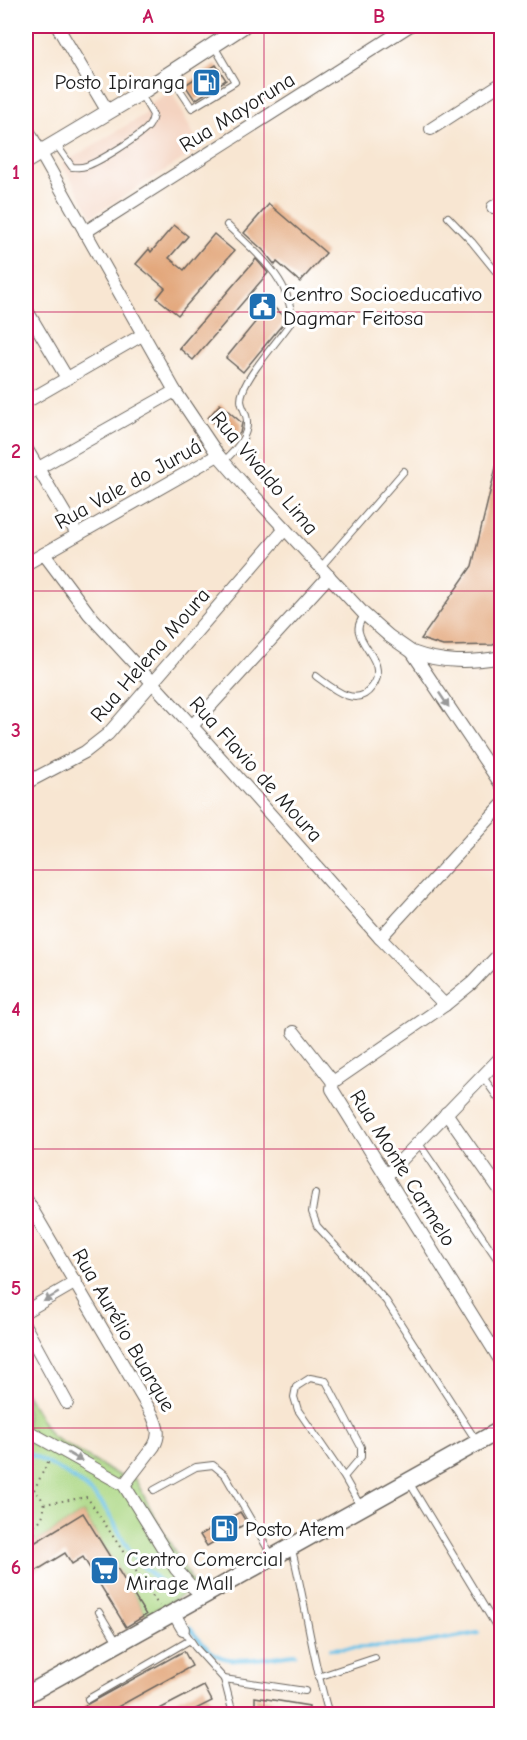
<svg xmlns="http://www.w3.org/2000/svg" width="527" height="1740" viewBox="0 0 527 1740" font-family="'Comic Neue',sans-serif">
	<rect width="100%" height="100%" fill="#fff"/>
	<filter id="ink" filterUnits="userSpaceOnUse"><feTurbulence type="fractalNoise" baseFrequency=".0167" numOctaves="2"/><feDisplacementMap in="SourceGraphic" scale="12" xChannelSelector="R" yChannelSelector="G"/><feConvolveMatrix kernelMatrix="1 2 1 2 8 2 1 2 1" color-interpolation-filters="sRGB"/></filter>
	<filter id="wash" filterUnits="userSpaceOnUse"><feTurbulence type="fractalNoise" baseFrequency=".008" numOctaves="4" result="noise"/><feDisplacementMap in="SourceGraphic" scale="24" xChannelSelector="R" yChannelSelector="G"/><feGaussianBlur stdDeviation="1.35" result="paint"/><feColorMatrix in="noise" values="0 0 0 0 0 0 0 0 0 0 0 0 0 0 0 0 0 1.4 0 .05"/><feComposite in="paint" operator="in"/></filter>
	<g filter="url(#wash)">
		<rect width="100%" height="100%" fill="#f8e6d2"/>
		<path fill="#f4d3c0" d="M171 91 201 148 92 216 62 164 147 113 144 107Z"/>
		<path fill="#abd783" stroke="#647a50" stroke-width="1.5" d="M26 1394 51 1436 118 1475 135 1479 158 1523 196 1588 146 1615 83 1513 26 1548Z"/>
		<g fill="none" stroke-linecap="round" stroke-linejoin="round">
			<g stroke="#6bc2e8" stroke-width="4">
				<path d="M26 1452C50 1465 77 1477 96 1497 111 1512 117 1531 128 1548 138 1563 151 1574 164 1585"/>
				<path d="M189 1627C197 1638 210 1655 224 1658 243 1663 275 1656 295 1654"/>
				<path d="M331 1649 417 1644 478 1633"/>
			</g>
		</g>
		<g id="blocks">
			<g fill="#e3a87d">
				<path d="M216 65 226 80 195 100 185 85Z"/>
				<path d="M269 204 326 253 300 282 277 262 275 265 263 250 244 233Z"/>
				<path d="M174 225 188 236 169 258 184 270 214 234 234 251 178 315 157 298 165 288 136 264 149 249 151 252Z"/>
				<path d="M256 259 268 273 193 360 179 348Z"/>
				<path d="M270 304 285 317 286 320 243 372 226 358Z"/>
				<path d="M220 404 242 423 240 433 233 440 208 418Z"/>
				<path d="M498 459 501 460V641L493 645 443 646 421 639 472 566Z"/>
				<path d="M240 1512 247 1523 207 1546 200 1535Z"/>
				<path d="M83 1513 146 1615 126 1627 83 1557 72 1564 65 1553 26 1577V1548Z"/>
				<path d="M184 1651 192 1666 105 1714H89L84 1706Z"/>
				<path d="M204 1686 212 1701 186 1714H150Z"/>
				<path d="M255 1697 309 1706V1714H255Z"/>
			</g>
		</g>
	</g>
	<g filter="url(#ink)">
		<use href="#blocks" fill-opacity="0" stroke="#69635c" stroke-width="1.5"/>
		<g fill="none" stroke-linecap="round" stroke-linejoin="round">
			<defs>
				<g id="service">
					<path d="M170 75 192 108 235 82 214 46"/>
					<path d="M56 144 72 167C77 167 81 168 86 166 99 162 137 138 147 128 151 125 152 120 153 115L140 93"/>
					<path d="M448 217 472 242 502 279"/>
					<path d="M224 461C234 452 248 437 247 422 247 409 237 406 243 391 250 371 278 341 291 322 294 281 254 251 227 225"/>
					<path d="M320 568 404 471"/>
					<path d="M316 676C331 687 356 710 372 687 376 682 378 676 377 670 376 656 362 646 359 632 357 626 361 620 364 615"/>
					<path d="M483 1077 502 1104"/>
					<path d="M418 1142 502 1266"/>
					<path d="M315 1194 312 1212 317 1226 386 1301 477 1442"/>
					<path d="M344 1477 361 1457V1447L326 1381 310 1378 296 1387 294 1397 298 1410 344 1477 361 1507"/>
					<path d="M409 1482 502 1636"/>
					<path d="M154 1490 196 1467 213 1465 225 1475 272 1556"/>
					<path d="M292 1550C306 1604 312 1660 329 1714"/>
					<path d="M99 1612 117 1642"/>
					<path d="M183 1629 195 1647 224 1679 233 1714"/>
					<path d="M318 1677 375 1658"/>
					<path d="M224 1679 305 1691"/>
					<path d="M88 1699 190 1640"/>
				</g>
				<g id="minor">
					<path d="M57 26 108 112"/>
					<path d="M26 127 175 391 218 455 245 486 364 614 389 636 412 652 502 786"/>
					<path d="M431 129 502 83"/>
					<path d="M493 207 502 202"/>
					<path d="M85 232 409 26"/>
					<path d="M26 309 67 378"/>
					<path d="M26 402 142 335"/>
					<path d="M26 448 77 534"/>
					<path d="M26 475 175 391"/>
					<path d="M44 554 89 614 192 726 380 938 445 1005"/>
					<path d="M26 564 218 455"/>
					<path d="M412 652C442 663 470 663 502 657"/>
					<path d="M192 726 329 576"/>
					<path d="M26 783 85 752 108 734 285 529"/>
					<path d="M380 938 502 805"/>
					<path d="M502 951 472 983 445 1005 333 1082 332 1089 502 1363"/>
					<path d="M294 1032 333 1082"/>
					<path d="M446 1113 502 1193"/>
					<path d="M387 1175 502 1056"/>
					<path d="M26 1199 152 1414C157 1426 161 1434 154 1446L124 1485"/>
					<path d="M26 1311 76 1282"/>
					<path d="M26 1328 67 1403"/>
					<path d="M26 1430 124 1485 176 1569 189 1584 203 1595"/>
					<path d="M173 1612 183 1629"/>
				</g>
				<path id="tertiary" d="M26 161 140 93 243 26"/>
				<path id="secondary" d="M26 1695 502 1429"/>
			</defs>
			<use href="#service" stroke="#69635c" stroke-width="8"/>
			<use href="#minor" stroke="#69635c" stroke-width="14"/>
			<use href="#tertiary" stroke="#69635c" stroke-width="17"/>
			<use href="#secondary" stroke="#69635c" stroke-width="19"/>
			<g stroke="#69635c" stroke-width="2" stroke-dasharray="1.5 4.5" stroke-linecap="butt">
				<path d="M26 1488C50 1493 50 1523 26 1529"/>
				<path d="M34 1490 50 1458"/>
				<path d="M44 1504 87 1497 159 1606"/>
				<path d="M31 1527 37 1537"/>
			</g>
			<use href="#service" stroke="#fff" stroke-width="6"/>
			<use href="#minor" stroke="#fff" stroke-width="12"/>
			<use href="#tertiary" stroke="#fff" stroke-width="15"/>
			<use href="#secondary" stroke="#fff" stroke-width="16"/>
		</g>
		<defs><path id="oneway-solid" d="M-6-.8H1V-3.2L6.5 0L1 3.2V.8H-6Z" transform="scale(1.5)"/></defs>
		<g fill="#999">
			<use href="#oneway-solid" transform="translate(444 700) rotate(56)"/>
			<use href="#oneway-solid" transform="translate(51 1297) rotate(150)"/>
			<use href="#oneway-solid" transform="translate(75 1457) rotate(30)"/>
		</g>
	</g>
	<path fill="none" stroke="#c2185b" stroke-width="1.5" stroke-opacity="0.55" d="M264 26V1714M26 312H502M26 591H502M26 870H502M26 1149H502M26 1428H502"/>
	<defs>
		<symbol id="fuel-square" viewBox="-11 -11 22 22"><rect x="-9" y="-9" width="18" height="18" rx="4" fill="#1f6fb2" stroke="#fff"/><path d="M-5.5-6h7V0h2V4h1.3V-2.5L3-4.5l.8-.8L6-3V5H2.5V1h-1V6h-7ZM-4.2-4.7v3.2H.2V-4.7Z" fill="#fff"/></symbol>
		<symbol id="civic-square" viewBox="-11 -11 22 22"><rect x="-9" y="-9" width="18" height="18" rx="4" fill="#1f6fb2" stroke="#fff"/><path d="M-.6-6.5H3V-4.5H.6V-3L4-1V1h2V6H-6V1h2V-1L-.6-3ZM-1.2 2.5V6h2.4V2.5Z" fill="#fff"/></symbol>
		<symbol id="supermarket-square" viewBox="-11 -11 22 22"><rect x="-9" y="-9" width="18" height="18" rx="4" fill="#1f6fb2" stroke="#fff"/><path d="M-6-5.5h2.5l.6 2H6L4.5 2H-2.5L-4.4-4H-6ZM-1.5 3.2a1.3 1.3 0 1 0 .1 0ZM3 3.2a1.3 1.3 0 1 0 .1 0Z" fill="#fff"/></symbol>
	</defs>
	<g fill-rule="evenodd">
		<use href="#fuel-square" x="190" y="66" width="33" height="33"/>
		<use href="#civic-square" x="246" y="290" width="33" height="33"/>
		<use href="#fuel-square" x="208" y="1512" width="33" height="33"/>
		<use href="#supermarket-square" x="88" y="1554" width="33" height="33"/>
	</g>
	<g text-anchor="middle" stroke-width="6" stroke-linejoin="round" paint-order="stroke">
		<g font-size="21" fill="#1c1c1c" stroke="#fff" text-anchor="start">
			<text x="185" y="89" text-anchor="end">Posto Ipiranga</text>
			<text x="283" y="301">Centro Socioeducativo<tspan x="283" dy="24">Dagmar Feitosa</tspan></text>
			<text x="245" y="1536">Posto Atem</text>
			<text x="126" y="1566">Centro Comercial<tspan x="126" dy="24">Mirage Mall</tspan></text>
		</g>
		<g font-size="21" fill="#1c1c1c" stroke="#fff">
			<text transform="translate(237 112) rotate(-32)" y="7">Rua Mayoruna</text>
			<text transform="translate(265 473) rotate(50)" y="7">Rua Vivaldo Lima</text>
			<text transform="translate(128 484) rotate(-29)" y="7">Rua Vale do Juruá</text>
			<text transform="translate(150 655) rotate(-49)" y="7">Rua Helena Moura</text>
			<text transform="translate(256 769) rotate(48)" y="7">Rua Flavio de Moura</text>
			<text transform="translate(403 1168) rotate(58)" y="7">Rua Monte Carmelo</text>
			<text transform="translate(124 1330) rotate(60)" y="7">Rua Aurélio Buarque</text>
		</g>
	</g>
	<rect width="527" height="1740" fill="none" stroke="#fff" stroke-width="66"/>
	<rect x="33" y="33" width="461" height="1674" fill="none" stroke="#c2185b" stroke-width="2"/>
	<g font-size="20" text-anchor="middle" font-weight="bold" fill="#c2185b">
		<text x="148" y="23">A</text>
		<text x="379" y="23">B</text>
		<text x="16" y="179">1</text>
		<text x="16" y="458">2</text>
		<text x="16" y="737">3</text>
		<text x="16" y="1016">4</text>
		<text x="16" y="1295">5</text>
		<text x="16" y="1574">6</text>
	</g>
</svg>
